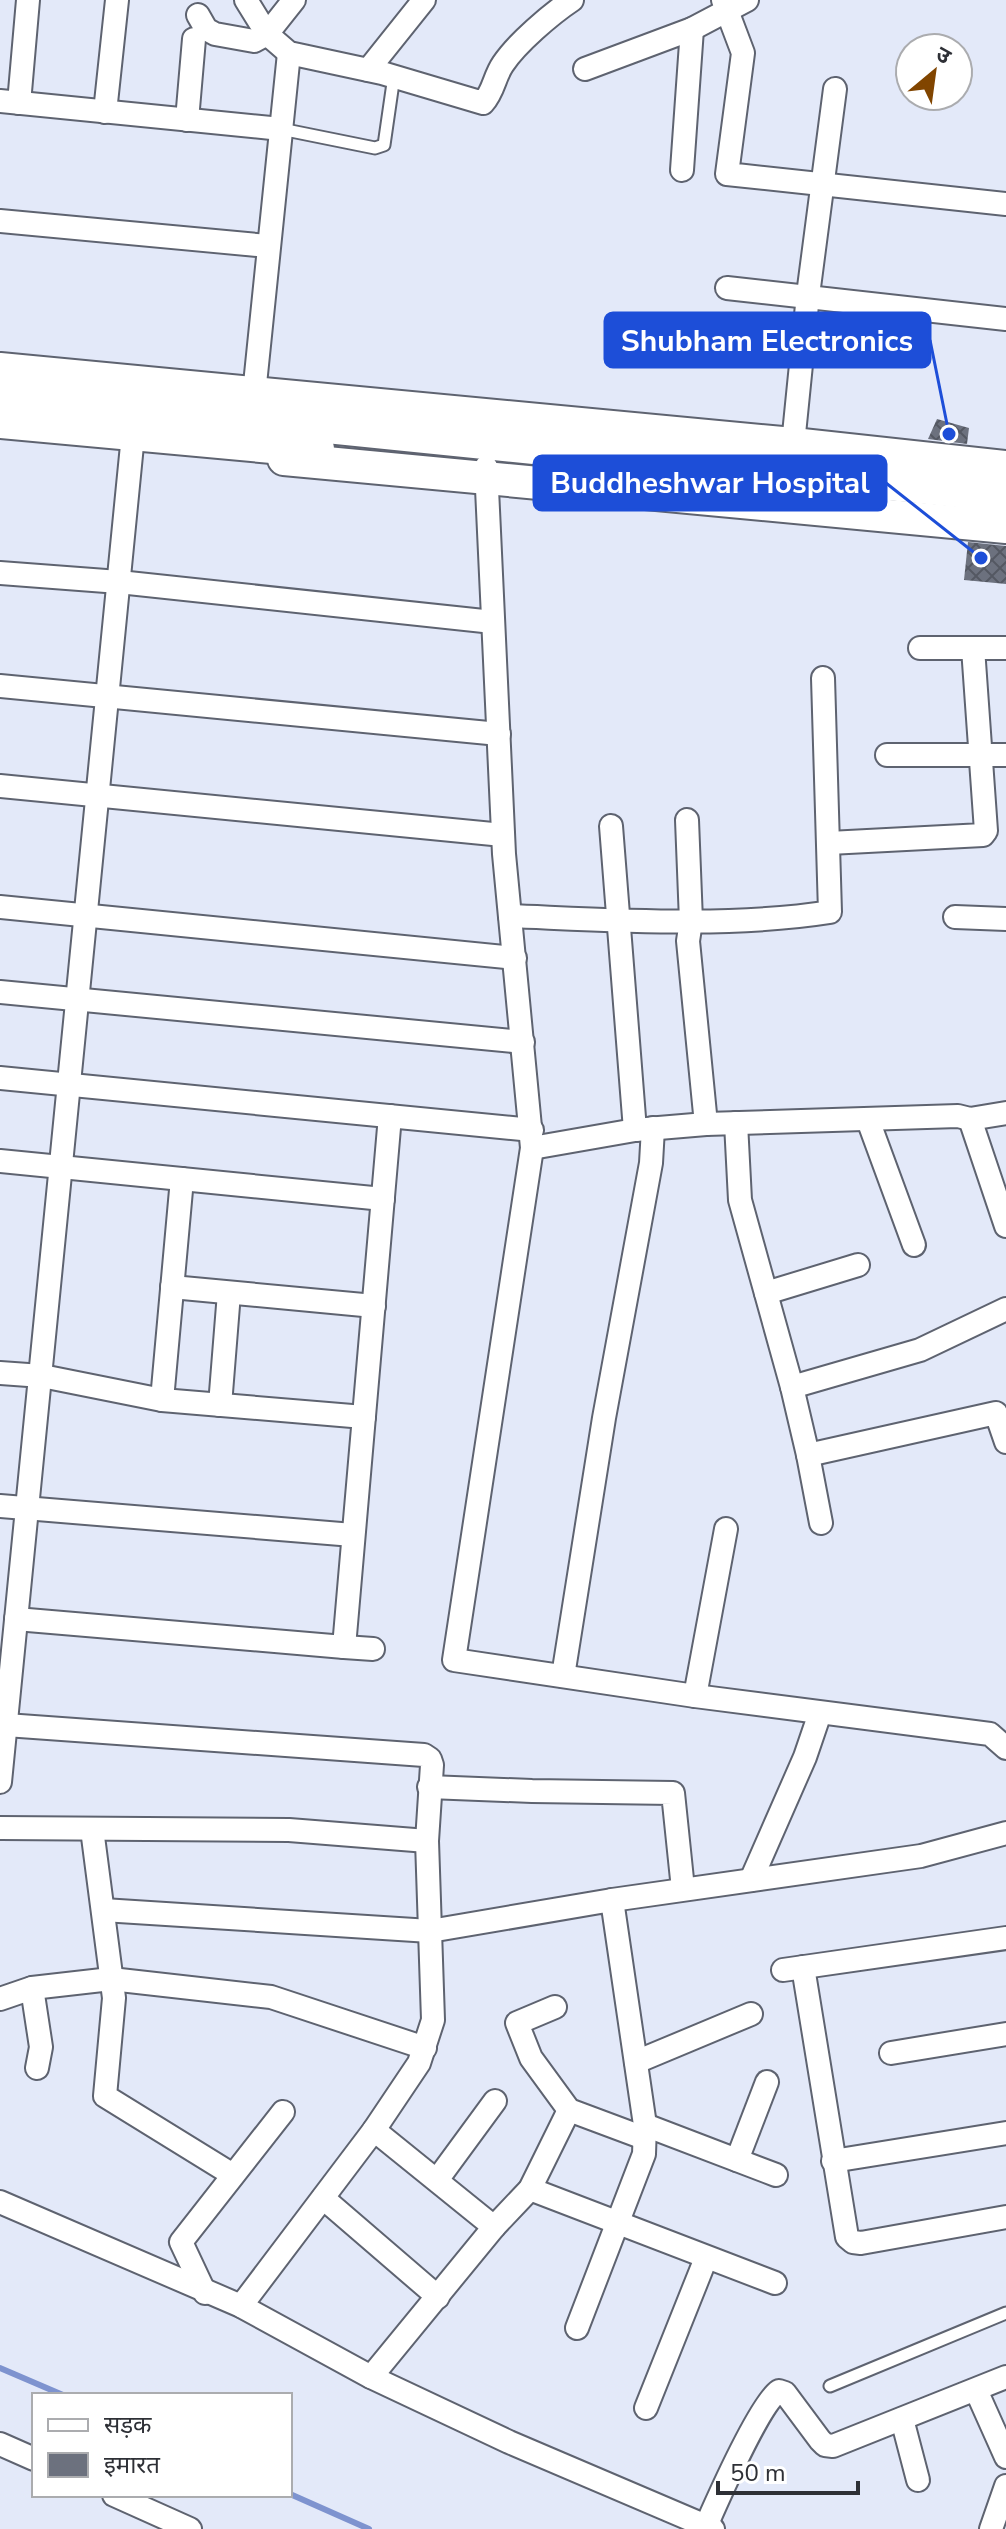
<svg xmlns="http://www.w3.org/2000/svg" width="1006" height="2529" viewBox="0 0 1006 2529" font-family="'Nunito Sans','Noto Sans Devanagari',sans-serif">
	<defs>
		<pattern id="building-cross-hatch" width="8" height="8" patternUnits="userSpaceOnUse" patternTransform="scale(2)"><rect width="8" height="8" fill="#6c717e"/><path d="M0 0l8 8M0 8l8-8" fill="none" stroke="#545862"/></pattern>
	</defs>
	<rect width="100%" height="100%" fill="#e3e9f9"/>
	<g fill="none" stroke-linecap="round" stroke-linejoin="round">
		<g stroke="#7e93cf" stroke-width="6">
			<path d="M0 2368 63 2395"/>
			<path d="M290 2494 369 2529"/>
		</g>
	</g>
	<g fill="url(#building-cross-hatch)">
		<path d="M937 419 969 428 967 444 928 439Z"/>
		<path d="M968 542 1006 546V584L964 580Z"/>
	</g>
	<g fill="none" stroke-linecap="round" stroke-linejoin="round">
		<defs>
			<g id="lane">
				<path d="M281 129 375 148 384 145 394 76"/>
				<path d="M830 2386 1006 2313"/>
			</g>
			<g id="street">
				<path d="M246 0 267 34 289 53 382 73 483 103C494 91 494 77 503 64 517 43 551 14 572 0"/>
				<path d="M723 0 743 53 727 174 1006 204"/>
				<path d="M198 15 206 29 215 34 254 41 267 34 294 0"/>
				<path d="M692 29 747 0"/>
				<path d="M585 69 692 29 682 170"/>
				<path d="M368 70 424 0"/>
				<path d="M0 101 281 129"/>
				<path d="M19 103 28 0"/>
				<path d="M105 112 117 0"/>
				<path d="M187 120 194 39"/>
				<path d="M0 221 268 246"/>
				<path d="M727 288 1006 319"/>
				<path d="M254 394 289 53"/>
				<path d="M793 444 808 295 835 89"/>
				<path d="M486 467 504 854 532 1148 454 1660 695 1696 990 1734 1006 1748"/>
				<path d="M0 573 119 582 493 622"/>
				<path d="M920 648H1006"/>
				<path d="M0 686 499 734"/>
				<path d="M887 755H1006"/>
				<path d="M0 786 503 835"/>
				<path d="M687 820 691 921 688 941 706 1124"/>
				<path d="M611 826 635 1130"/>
				<path d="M829 843 983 835 986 831 973 648"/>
				<path d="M0 907 515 958"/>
				<path d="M510 916C612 920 729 928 830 912L823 678"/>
				<path d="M955 917 1006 919"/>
				<path d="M0 992 523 1042"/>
				<path d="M0 1078 532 1130"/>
				<path d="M970 1119 1006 1226"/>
				<path d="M868 1120 914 1245"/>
				<path d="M736 1123 740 1200 792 1387 808 1455 996 1413 1006 1442"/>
				<path d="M532 1148 635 1130 706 1124 958 1116 970 1119 1006 1113"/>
				<path d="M0 1161 383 1199"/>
				<path d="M172 1287 374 1306"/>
				<path d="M766 1293 858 1265"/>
				<path d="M0 1373 42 1376 162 1400 364 1417"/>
				<path d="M792 1387 920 1350 1006 1309"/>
				<path d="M162 1400 182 1179"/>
				<path d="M220 1405 229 1293"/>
				<path d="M808 1455 821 1523"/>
				<path d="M0 1506 353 1535"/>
				<path d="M16 1619 344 1647 390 1116"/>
				<path d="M344 1647 373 1649"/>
				<path d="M563 1676 604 1418 651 1163 653 1128"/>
				<path d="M695 1696 726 1529"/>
				<path d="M6 1725 424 1755 430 1759 432 1765 427 1841 433 2020 419 2063 374 2130 241 2306"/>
				<path d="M0 1782 132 445"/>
				<path d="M429 1787 532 1791 673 1793 683 1889"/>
				<path d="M0 1828 289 1830 427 1841"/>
				<path d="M92 1829 114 1998 105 2096 233 2175"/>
				<path d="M751 1880 805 1757 820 1713"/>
				<path d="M612 1900 921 1856 1006 1833"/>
				<path d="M103 1910 430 1931 612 1900 645 2125 644 2154 577 2328"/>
				<path d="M803 1967 847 2237 853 2242 861 2243 1006 2217"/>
				<path d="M783 1970 1006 1938"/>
				<path d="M32 1988 41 2047 37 2068"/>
				<path d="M0 1999 32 1988 111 1979 271 1997 425 2048"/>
				<path d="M555 2007 517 2023 531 2058 569 2110 644 2138"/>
				<path d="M891 2053 1006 2034"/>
				<path d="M636 2062 751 2014"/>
				<path d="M645 2125 776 2175"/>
				<path d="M374 2130 494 2227"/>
				<path d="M737 2160 767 2082"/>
				<path d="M833 2161 1006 2133"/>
				<path d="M437 2180 495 2101"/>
				<path d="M530 2189 775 2283"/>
				<path d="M323 2198 438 2297"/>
				<path d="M0 2202 241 2306 371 2377 509 2442 713 2529"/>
				<path d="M205 2293 181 2242 283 2112"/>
				<path d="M371 2377 494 2227 530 2189 569 2110"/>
				<path d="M976 2390 1006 2457"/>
				<path d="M646 2408 706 2258"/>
				<path d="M902 2419 918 2480"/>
				<path d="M0 2444 34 2459"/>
				<path d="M114 2495 190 2529"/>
				<path d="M706 2526C717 2501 760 2403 779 2391L785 2393 820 2440 825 2445 833 2446 1006 2377"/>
				<path d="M991 2529 1006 2486"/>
			</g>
			<g id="secondary">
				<path d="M0 369 793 444 1006 467"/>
				<path d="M284 459 1006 527"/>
			</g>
			<g id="primary">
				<path d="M0 392 1006 494"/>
				<path d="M0 420 316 449"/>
			</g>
		</defs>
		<use href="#lane" stroke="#5e6370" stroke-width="15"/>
		<use href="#street" stroke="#5e6370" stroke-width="26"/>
		<use href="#secondary" stroke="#5e6370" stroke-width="36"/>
		<use href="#primary" stroke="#5e6370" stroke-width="40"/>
		<use href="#lane" stroke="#fff" stroke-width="11"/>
		<use href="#street" stroke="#fff" stroke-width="22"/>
		<use href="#secondary" stroke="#fff" stroke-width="32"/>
		<use href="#primary" stroke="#fff" stroke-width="36"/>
	</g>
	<path fill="none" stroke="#1d4ed8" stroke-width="3" d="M949 434L930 340M981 558L886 483"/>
	<g fill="#1d4ed8" stroke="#fff" stroke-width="3">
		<circle cx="949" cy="434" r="8"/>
		<circle cx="981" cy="558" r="8"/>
	</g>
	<g fill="#1d4ed8" stroke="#1d4ed8" stroke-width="3">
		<rect x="605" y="313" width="325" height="54" rx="8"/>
		<rect x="534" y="456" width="352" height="54" rx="8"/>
	</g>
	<g font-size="30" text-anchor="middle" font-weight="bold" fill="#fff">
		<text x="767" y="351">Shubham Electronics</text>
		<text x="710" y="493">Buddheshwar Hospital</text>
	</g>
	<rect x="32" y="2393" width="260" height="104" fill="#ffffff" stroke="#abacaf" stroke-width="2"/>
	<rect x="48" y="2419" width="40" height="12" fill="#ffffff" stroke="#abacaf" stroke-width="2"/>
	<text x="104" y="2433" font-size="24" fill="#2e3036">सड़क</text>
	<rect x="48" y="2453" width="40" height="24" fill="#6c717e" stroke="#abacaf" stroke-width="2"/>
	<text x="104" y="2473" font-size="24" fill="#2e3036">इमारत</text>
	<g transform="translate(934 72) rotate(29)"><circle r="38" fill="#ffffff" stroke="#abacaf" stroke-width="2"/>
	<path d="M0-6L14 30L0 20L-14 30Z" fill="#814500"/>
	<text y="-12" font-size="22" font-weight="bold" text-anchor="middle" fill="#2e3036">उ</text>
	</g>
	<path d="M718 2481v12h140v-12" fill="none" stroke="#2e3036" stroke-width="4"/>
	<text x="730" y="2481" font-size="24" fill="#2e3036" stroke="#ffffff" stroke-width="6" paint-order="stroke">50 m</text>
</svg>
